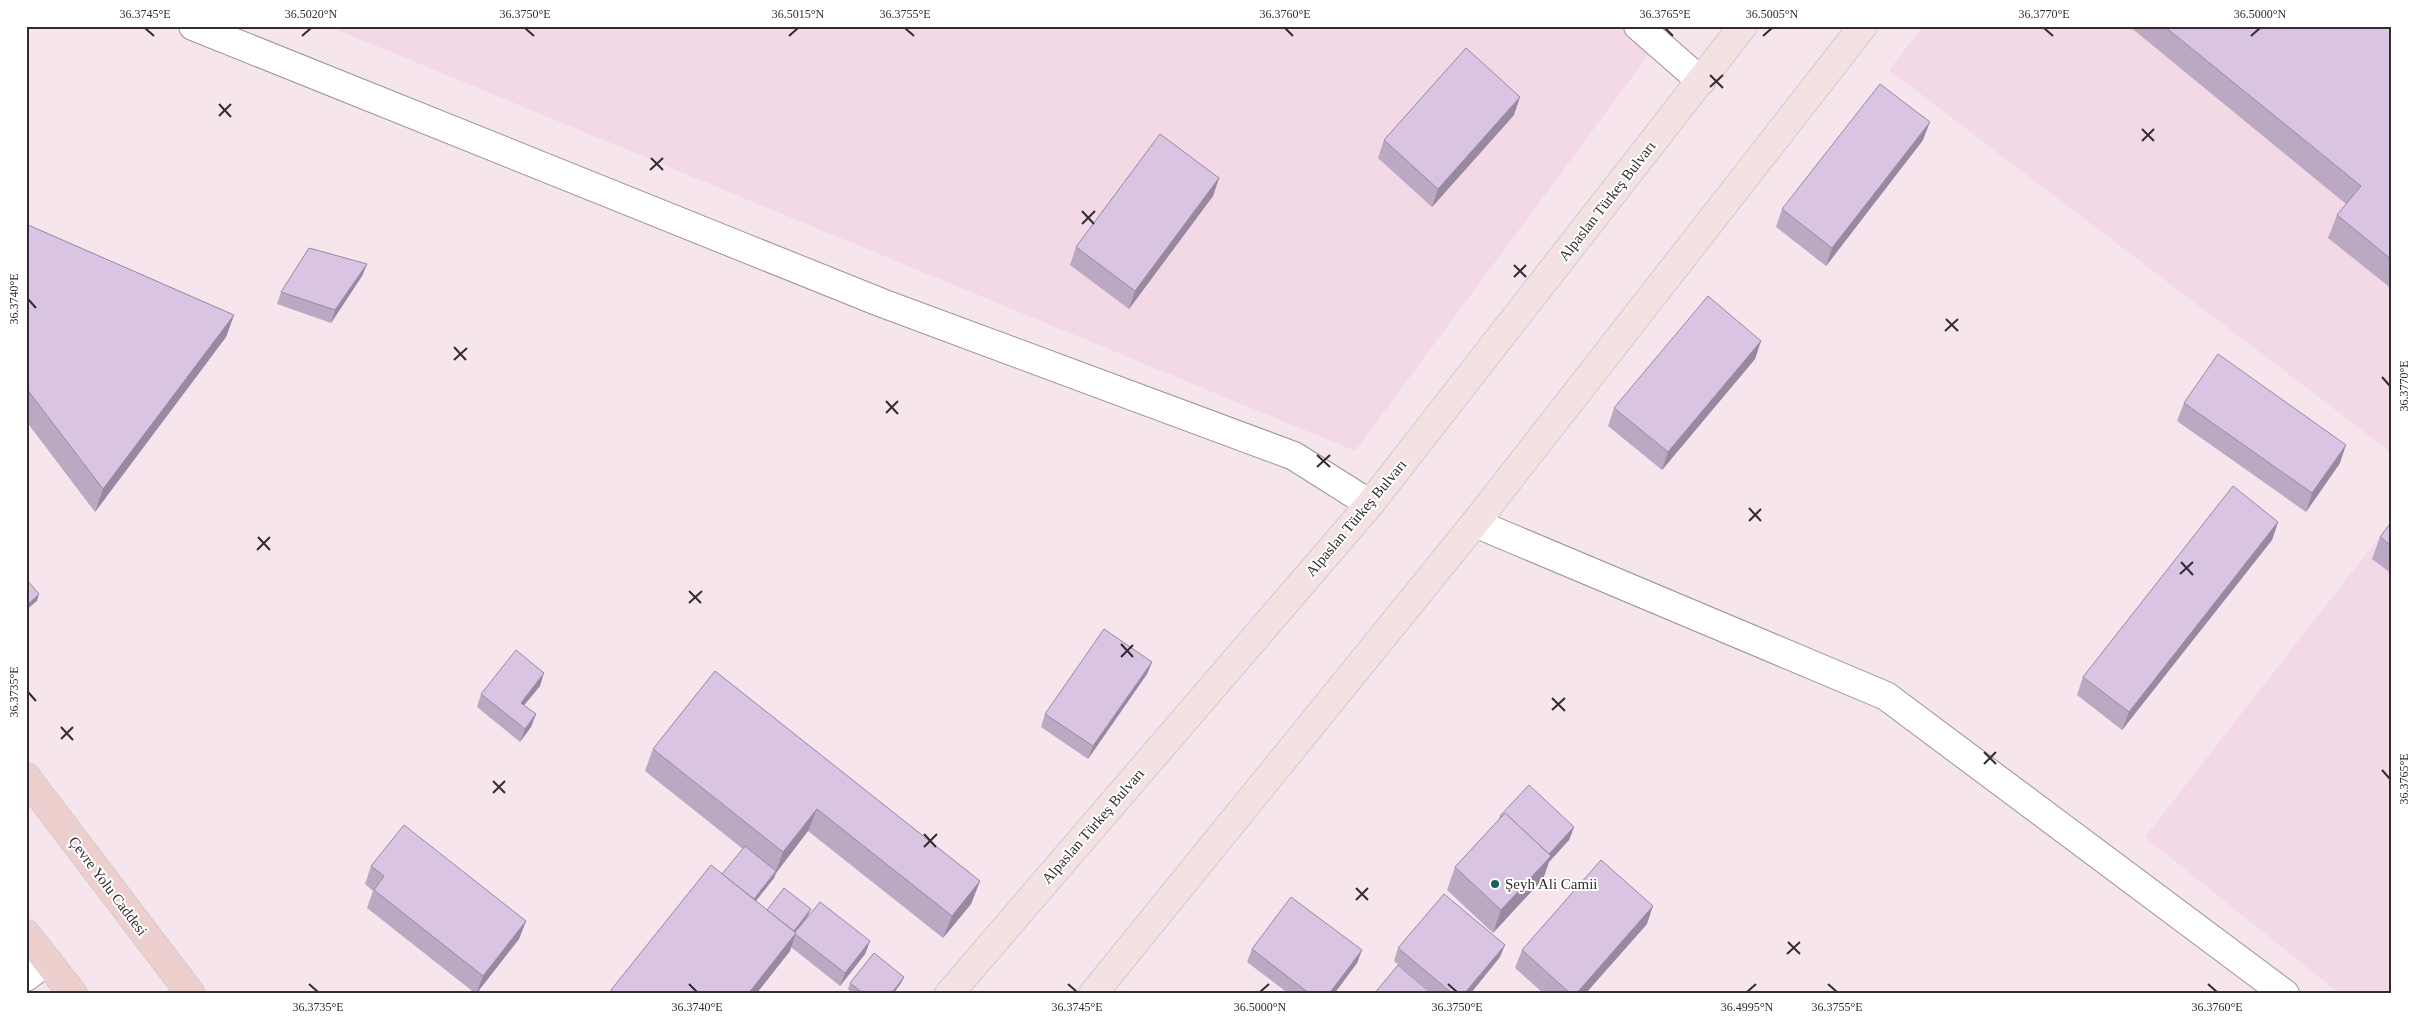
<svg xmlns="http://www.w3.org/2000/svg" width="2418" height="1020" viewBox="0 0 2418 1020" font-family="'Times New Roman',serif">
	<rect width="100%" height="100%" fill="#f6e5ed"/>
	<g fill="#f2d9e5">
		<path d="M328 26H1670L1355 451Z"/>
		<path d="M1923 26H2392V453L1889 70Z"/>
		<path d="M2392 521V994H2340L2145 837Z"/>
	</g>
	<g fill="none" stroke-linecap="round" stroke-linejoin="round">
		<defs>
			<g id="minor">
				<path d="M193 26 882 303 1294 456 1370 504"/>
				<path d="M1638 26 1701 81"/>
				<path d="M1475 523 1886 696 2285 994"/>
				<path d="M26 977 47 961"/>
			</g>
			<g id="major">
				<path d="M949 994 1370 504 1743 26"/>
				<path d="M1093 994 1475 523 1863 26"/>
			</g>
			<g id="highway">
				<path d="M26 777 191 994"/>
				<path d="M26 934 73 994"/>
			</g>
		</defs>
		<use href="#minor" stroke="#9f9097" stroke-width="30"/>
		<use href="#major" stroke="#cecccd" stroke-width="30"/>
		<use href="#highway" stroke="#cecccd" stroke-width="30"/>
		<use href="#minor" stroke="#fff" stroke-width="28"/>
		<use href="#major" stroke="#f4e2e2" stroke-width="28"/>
		<use href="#highway" stroke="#edcfce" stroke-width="28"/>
	</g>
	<g fill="#bba9c4">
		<path d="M2129 26H2392V289L2328 238 2337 215 2346 204Z"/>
		<path d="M1514 115 1432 207 1378 158 1384 140Z"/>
		<path d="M1923 140 1826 266 1776 227 1782 209Z"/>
		<path d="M1219 178 1213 196 1129 309 1070 265 1076 247Z"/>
		<path d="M26 224 234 315 226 337 95 512 26 421Z"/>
		<path d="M367 264 362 276 331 323 277 304 281 292Z"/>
		<path d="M1761 341 1755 359 1662 470 1608 426 1614 408Z"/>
		<path d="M2184 403 2340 463 2306 512 2177 421Z"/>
		<path d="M2392 521V574L2372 559 2380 537Z"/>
		<path d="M2278 522 2272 540 2122 730 2077 695 2083 677Z"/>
		<path d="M1152 662 1147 674 1088 759 1041 727 1045 714Z"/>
		<path d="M715 671 980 881 971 904 943 938 808 831 776 873 774 878 756 901 767 910 811 909 808 915 870 941 865 954 840 986 791 947 790 951 756 994H610L611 990 722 874 743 849 645 771 653 749Z"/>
		<path d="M540 686 524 705 536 714 531 727 520 742 477 707 481 694Z"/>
		<path d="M1500 816 1574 827 1569 840 1549 862 1543 879 1493 933 1447 890 1455 867 1498 821Z"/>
		<path d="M371 866 526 921 519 939 476 994 367 908 373 891 365 884Z"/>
		<path d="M1647 924 1585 994H1544L1515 968 1522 950Z"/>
		<path d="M1398 948 1500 957 1470 994H1433L1394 961Z"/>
		<path d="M1252 949 1362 950 1357 963 1334 994H1289L1247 962Z"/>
		<path d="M904 977 901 983 893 994H853L848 989 850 983Z"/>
	</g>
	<g fill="#9889a0">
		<path d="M1520 97 1514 115 1432 207 1438 189Z"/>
		<path d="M1930 122 1923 140 1826 266 1832 248Z"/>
		<path d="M1219 178 1213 196 1129 309 1135 291Z"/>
		<path d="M367 264 362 276 331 323 335 310Z"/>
		<path d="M234 315 226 337 95 512 103 489Z"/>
		<path d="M1761 341 1755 359 1662 470 1668 452Z"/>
		<path d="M2346 445 2340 463 2306 512 2312 493Z"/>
		<path d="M2278 522 2272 540 2122 730 2129 712Z"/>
		<path d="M39 594 37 601 26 610V606Z"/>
		<path d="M1152 662 1147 674 1088 759 1093 746Z"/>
		<path d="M544 673 540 686 516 715 521 703Z"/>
		<path d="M536 714 531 727 520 742 525 729Z"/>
		<path d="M817 809 808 831 776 873 774 878 751 907 753 900 775 873 783 852Z"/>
		<path d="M1574 827 1569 840 1549 862 1543 879 1493 933 1501 910 1545 859Z"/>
		<path d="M980 881 971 904 943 938 952 916Z"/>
		<path d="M1653 906 1647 924 1585 994H1576Z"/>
		<path d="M811 909 808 915 786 944 788 938Z"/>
		<path d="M526 921 519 939 476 994 483 976Z"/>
		<path d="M796 933 790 951 756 994H748Z"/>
		<path d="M870 941 865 954 840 986 845 973Z"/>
		<path d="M1505 945 1500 957 1470 994H1464Z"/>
		<path d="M1362 950 1357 963 1334 994H1329Z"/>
		<path d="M904 977 901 983 893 994H891Z"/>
	</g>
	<g fill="#d9c4e4" stroke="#9889a0">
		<path d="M2164 26H2392V260L2337 215 2361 186Z"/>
		<path d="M1466 48 1520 97 1438 189 1384 140Z"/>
		<path d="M1880 84 1930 122 1832 248 1782 209Z"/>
		<path d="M1160 134 1219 178 1135 291 1076 247Z"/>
		<path d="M26 224 234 315 103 489 26 388Z"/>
		<path d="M309 248 367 264 335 310 281 292Z"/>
		<path d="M1708 296 1761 341 1668 452 1614 408Z"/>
		<path d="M2218 354 2346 445 2312 493 2184 403Z"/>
		<path d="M2233 486 2278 522 2129 712 2083 677Z"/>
		<path d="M2392 521V546L2380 537Z"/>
		<path d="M26 579 39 594 26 606Z"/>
		<path d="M1104 629 1152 662 1093 746 1045 714Z"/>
		<path d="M516 650 544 673 521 703 536 714 525 729 481 694Z"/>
		<path d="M715 671 980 881 952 916 817 809 783 852 653 749Z"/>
		<path d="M1529 785 1574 827 1549 854 1505 813 1501 817 1500 816Z"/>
		<path d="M1505 813 1551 856 1501 910 1455 867Z"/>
		<path d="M404 825 526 921 483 976 374 890 384 876 371 866Z"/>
		<path d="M745 846 776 871 754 899 722 874Z"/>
		<path d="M1601 860 1653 906 1576 994H1571L1522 950Z"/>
		<path d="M711 865 796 933 748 994H616L611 990Z"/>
		<path d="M784 888 811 909 794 931 767 910Z"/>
		<path d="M1444 894 1505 945 1464 994H1453L1398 948Z"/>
		<path d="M1291 897 1362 950 1329 994H1310L1252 949Z"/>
		<path d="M820 902 870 941 845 973 795 934 796 933 795 932Z"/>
		<path d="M874 953 904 977 891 994H864L850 983Z"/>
		<path d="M1398 965 1432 994H1374Z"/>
	</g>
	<path fill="none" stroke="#332c2f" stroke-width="2" d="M145 28 154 36M525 28 534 36M905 28 914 36M1285 28 1293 36M1665 28 1673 36M2044 28 2053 36M302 36 311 28M789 36 798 28M1763 36 1772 28M2251 36 2260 28M1710 75 1723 88M1710 87 1723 75M219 104 231 117M219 116 231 104M2142 129 2154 141M2142 141 2154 129M651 158 663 170M650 170 663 158M1082 211 1094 224M1082 224 1095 211M1514 265 1526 277M1514 277 1526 265M28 299 36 308M1946 319 1958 331M1945 331 1958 319M454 347 466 360M454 360 467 348M2382 377 2390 386M886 401 898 414M886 413 898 401M1317 455 1330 467M1317 467 1330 455M1749 508 1761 521M1749 521 1761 509M258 537 270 550M257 550 270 537M2181 562 2193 575M2180 574 2193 562M689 591 701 603M689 603 702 591M1121 644 1133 657M1121 657 1133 645M28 692 36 701M1552 698 1565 711M1552 710 1565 698M61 727 73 740M61 739 73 727M1984 752 1996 764M1984 764 1996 752M2382 770 2390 779M493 781 505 793M493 793 505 781M924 834 936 847M924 847 937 834M1356 888 1368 900M1356 900 1368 888M1788 942 1800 954M1787 954 1800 942M309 984 318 992M689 984 697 992M1068 984 1077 992M1448 984 1457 992M1828 984 1837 992M2208 984 2217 992M1260 992 1269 984M1747 992 1756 984"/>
	<circle fill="#17635c" stroke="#fff" stroke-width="2" cx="1495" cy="884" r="5"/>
	<g text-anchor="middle" stroke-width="4" stroke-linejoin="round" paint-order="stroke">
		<g font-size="15" fill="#332c2f" stroke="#fff">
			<text transform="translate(1607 201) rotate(-52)" y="5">Alpaslan Türkeş Bulvarı</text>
			<text transform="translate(1356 518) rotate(-50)" y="5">Alpaslan Türkeş Bulvarı</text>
			<text transform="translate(1093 826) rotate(-49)" y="5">Alpaslan Türkeş Bulvarı</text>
			<text transform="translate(108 886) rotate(53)" y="5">Çevre Yolu Caddesi</text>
		</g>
		<g font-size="15" fill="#332c2f" stroke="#fff" text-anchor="start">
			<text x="1505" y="889">Şeyh Ali Camii</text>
		</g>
	</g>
	<rect width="2418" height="1020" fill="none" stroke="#ffffff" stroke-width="55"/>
	<rect x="28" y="28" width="2362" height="964" fill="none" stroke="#332c2f" stroke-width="2"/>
	<g font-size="12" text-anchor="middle" fill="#332c2f">
		<text x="145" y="18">36.3745°E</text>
		<text x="311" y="18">36.5020°N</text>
		<text x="525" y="18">36.3750°E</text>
		<text x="798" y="18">36.5015°N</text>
		<text x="905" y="18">36.3755°E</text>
		<text x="1285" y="18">36.3760°E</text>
		<text x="1665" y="18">36.3765°E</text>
		<text x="1772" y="18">36.5005°N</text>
		<text x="2044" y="18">36.3770°E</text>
		<text x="2260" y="18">36.5000°N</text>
		<text transform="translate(14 299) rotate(-90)" y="4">36.3740°E</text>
		<text transform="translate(2404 386) rotate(-90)" y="4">36.3770°E</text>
		<text transform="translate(14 692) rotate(-90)" y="4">36.3735°E</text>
		<text transform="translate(2404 779) rotate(-90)" y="4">36.3765°E</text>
		<text x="318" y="1011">36.3735°E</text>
		<text x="697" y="1011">36.3740°E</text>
		<text x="1077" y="1011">36.3745°E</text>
		<text x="1260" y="1011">36.5000°N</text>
		<text x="1457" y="1011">36.3750°E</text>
		<text x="1747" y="1011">36.4995°N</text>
		<text x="1837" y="1011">36.3755°E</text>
		<text x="2217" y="1011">36.3760°E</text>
	</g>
</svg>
